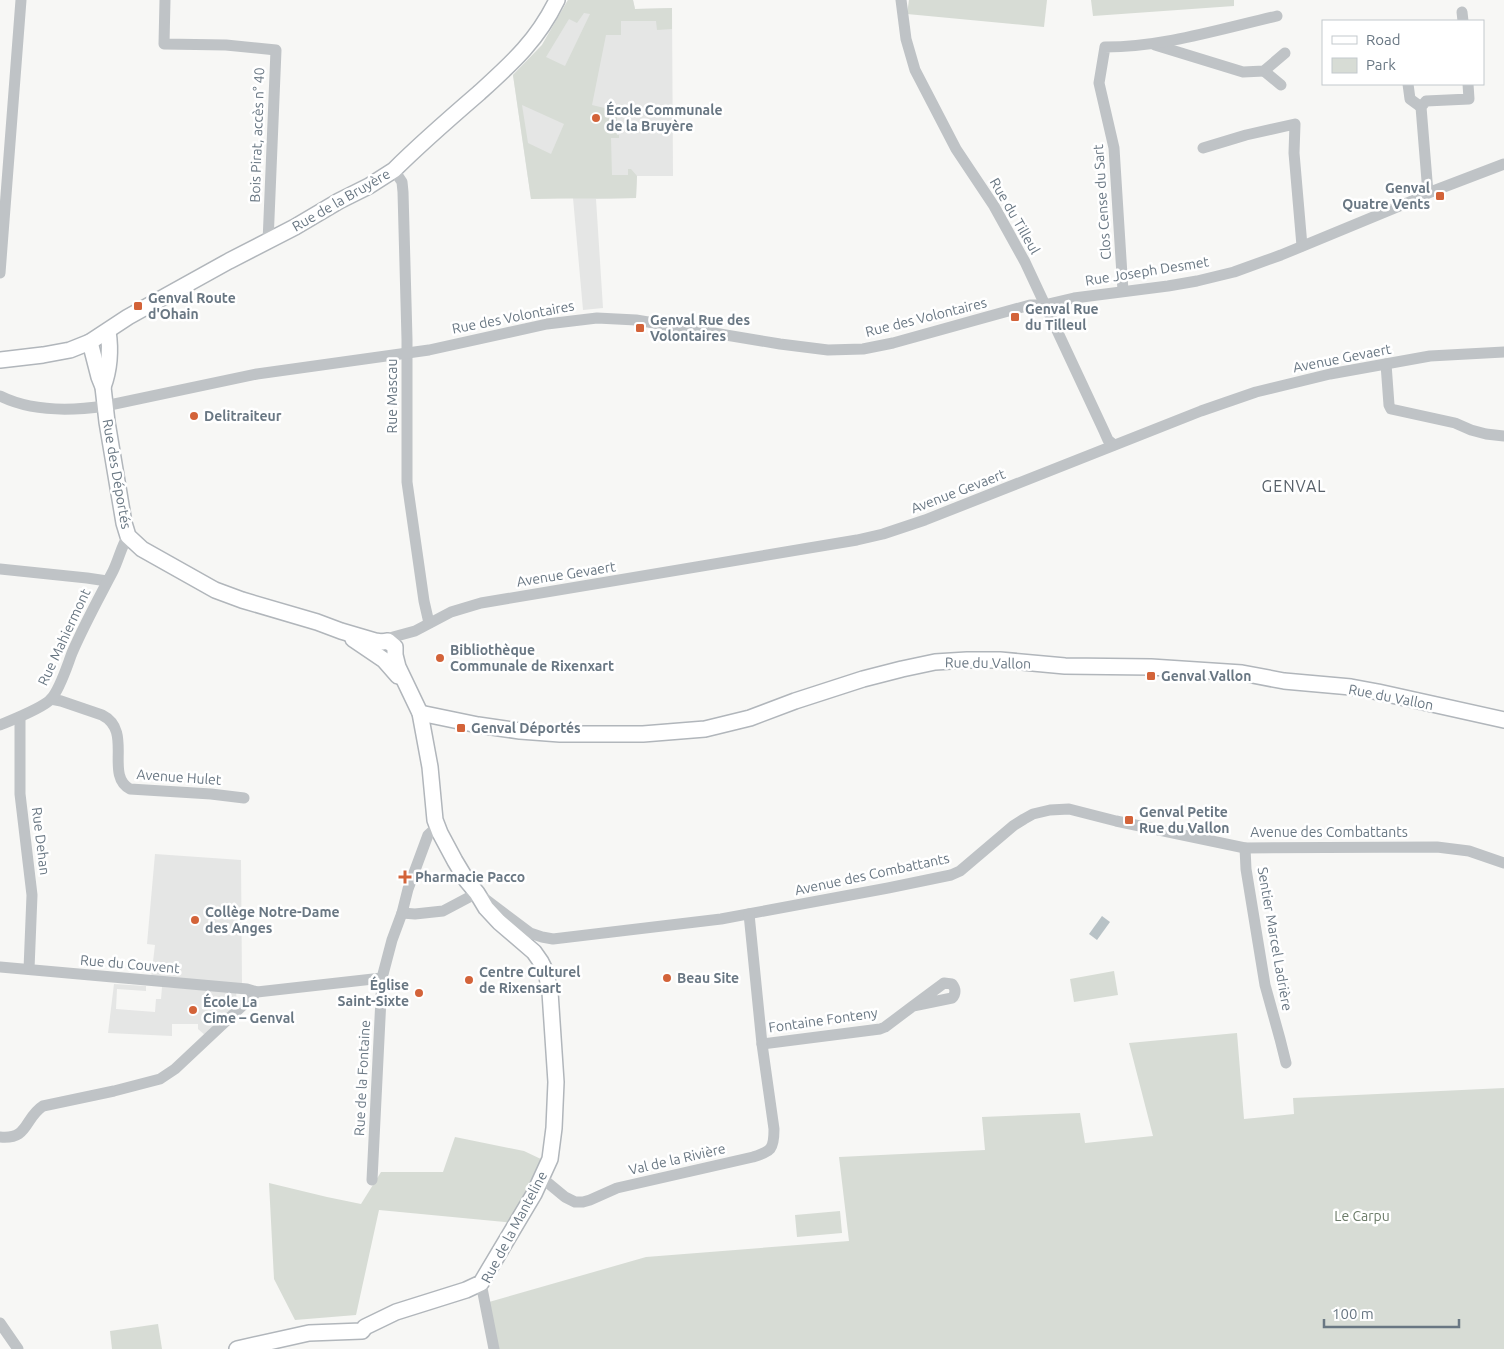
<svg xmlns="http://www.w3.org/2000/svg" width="1504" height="1349" viewBox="0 0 1504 1349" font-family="Ubuntu,sans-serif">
	<rect width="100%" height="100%" fill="#f7f7f5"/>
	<g fill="#e5e6e5">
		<path d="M568 0H633L635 9 672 8 673 176H637L636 198 596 199 603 308 583 310 573 198 531 199 513 75 542 45Z"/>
		<path d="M155 854 241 860 242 984 151 978 155 945 147 944Z"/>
		<path d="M114 984 146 986V991L117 989 116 1009 155 1012 156 999H161L162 987 236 991 237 1004 227 1013H225V1018L205 1035 198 1029V1024H172V1036L108 1033Z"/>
	</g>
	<g fill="#d7dcd5" fill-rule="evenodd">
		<path d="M568 0H633L635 9 672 8V29L657 30 656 21H621V35H606L592 105 617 111V135H619V138H611L612 175H628V169H631L637 176 636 198C601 199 566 198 531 199L513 75 542 45ZM584 13 590 14 565 66 546 57 569 19 577 23ZM522 105 564 124 551 154 528 143Z"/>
		<path d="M909 0H1047L1044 27 907 14Z"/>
		<path d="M1091 0H1234V6L1093 16Z"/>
		<path d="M1114 971 1118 995 1074 1002 1070 979Z"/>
		<path d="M1237 1033 1244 1119 1294 1114 1293 1098 1504 1088V1349H499L489 1302 646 1257 849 1241 839 1157 985 1150 982 1117 1080 1113 1085 1143 1153 1136 1129 1043Z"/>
		<path d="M455 1137 524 1151 543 1160 514 1223 379 1210 356 1315 295 1320 274 1279 269 1183 327 1197 361 1204 381 1172H443Z"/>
		<path d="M840 1211 842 1233 797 1237 795 1215Z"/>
		<path d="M158 1324 162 1349H112L110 1331Z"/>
	</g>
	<path fill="#b8c2c6" d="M1102 916 1110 922 1097 940 1089 934Z"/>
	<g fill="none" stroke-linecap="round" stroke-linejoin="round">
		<defs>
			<g id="secondary">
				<path d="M90 342 99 377 103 387 107 422 124 523 128 536 142 549 215 590 242 600 317 622 341 631 375 641 382 642 388 641 395 647V655L398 667 420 713 430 767 435 820 440 833 455 861 467 881 477 893 486 908 499 922 534 952 541 962 546 972 550 992 556 1082 554 1128 550 1159 534 1194 481 1283 466 1290 396 1312 365 1327 362 1331 309 1333 237 1349"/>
				<path d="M0 360 43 355 70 350 90 342 128 317 229 261 295 227 339 201 369 186 394 170C421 143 450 118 479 93 512 63 537 41 557 0"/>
				<path d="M103 387C110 368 111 351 108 331"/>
				<path d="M353 639 384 660 398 676"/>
				<path d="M420 713 478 725 520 731 560 734H643L705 729 750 718 795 701 863 679 902 669 935 662 967 660H1000L1065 666 1151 667 1242 673 1284 681 1351 687 1378 692 1504 720"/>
			</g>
		</defs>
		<use href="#secondary" stroke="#b1b6bb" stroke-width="18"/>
		<g stroke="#bfc3c6" stroke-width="11">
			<path d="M165 0 164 44 226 45 276 50 268 242"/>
			<path d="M901 0 906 39 915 70 956 149 994 206 1025 262 1104 431 1108 440 1114 445"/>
			<path d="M1462 12 1463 21"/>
			<path d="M1155 45 1243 72 1264 71 1285 53"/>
			<path d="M1264 71 1281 85"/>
			<path d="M1408 84 1410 99 1421 107"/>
			<path d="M1203 148 1246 135 1295 124 1294 153 1302 246"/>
			<path d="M394 170 402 182 403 192 407 339V482L424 601 429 623"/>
			<path d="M1428 193 1421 107 1426 101 1469 99 1468 84"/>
			<path d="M0 273 21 0"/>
			<path d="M1123 291 1114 148 1099 83 1105 47C1163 47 1220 29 1277 16"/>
			<path d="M1386 364 1389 405 1391 409 1455 423 1471 430 1486 434 1504 436"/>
			<path d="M0 396C32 412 71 411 105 406L257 374 429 350 547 324 597 318 636 320 780 344 828 350 863 349 893 343 1030 305H1044L1074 298 1168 286 1197 281 1234 272 1281 255 1419 198 1428 193 1504 164"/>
			<path d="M0 569 87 578 107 581"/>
			<path d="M388 641 393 637 415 631 451 612 481 603 857 540 883 534 925 520 1201 411 1256 392 1330 374 1430 356 1504 352"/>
			<path d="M51 699 61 701 102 715C134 731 104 775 130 789L211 794 244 798"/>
			<path d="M20 717V794L32 895 29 969"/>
			<path d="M0 725C12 720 43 708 51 699 60 689 67 666 72 653 84 625 99 598 113 571 119 559 121 547 128 536"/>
			<path d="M1245 848 1246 869 1265 985 1280 1039 1286 1063"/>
			<path d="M402 913 415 914 443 911 477 893 530 933 542 937 553 939 721 919 888 888 951 875 960 871 1013 826 1024 819 1033 814 1050 810 1069 809 1116 821 1245 848 1437 847 1469 851 1504 863"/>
			<path d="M0 967 247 989 257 992"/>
			<path d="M762 1044 880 1029 885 1027 913 1006 952 998C956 994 956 989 952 984L944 983 913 1006"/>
			<path d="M0 1137C29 1140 24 1118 43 1106L114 1091 160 1079 175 1069 257 992 382 978"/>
			<path d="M542 1178 565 1197 575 1202H583L590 1200 617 1188 753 1157C771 1151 774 1150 774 1129L762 1044 749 914"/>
			<path d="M372 1180 382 978 392 940 402 913 408 889 428 835 438 826"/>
			<path d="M481 1283 494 1349"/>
			<path d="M0 1323 18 1349"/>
		</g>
		<use href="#secondary" stroke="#fff" stroke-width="15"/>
	</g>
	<g fill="#d36339" stroke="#fff" stroke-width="2">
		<circle cx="596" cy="118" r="5"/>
		<rect x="1435" y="191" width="10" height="10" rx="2.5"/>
		<rect x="133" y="301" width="10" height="10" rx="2.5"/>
		<rect x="1010" y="312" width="10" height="10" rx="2.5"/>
		<rect x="635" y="323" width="10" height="10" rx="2.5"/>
		<circle cx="194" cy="416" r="5"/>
		<circle cx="440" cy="658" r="5"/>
		<rect x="1146" y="671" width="10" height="10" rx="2.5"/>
		<rect x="456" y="723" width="10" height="10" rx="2.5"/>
		<rect x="1124" y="815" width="10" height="10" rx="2.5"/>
		<path d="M402.5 869.5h5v5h5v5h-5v5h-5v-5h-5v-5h5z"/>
		<circle cx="195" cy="920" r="5"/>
		<circle cx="667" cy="978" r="5"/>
		<circle cx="469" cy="980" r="5"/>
		<circle cx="419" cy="993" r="5"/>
		<circle cx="193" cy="1010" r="5"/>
	</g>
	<g text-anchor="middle" stroke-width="5" stroke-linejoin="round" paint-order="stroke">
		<g font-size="14" font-weight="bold" fill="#697783" stroke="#fff" text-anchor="start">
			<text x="606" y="115">École Communale<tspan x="606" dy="16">de la Bruyère</tspan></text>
			<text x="1430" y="193" text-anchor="end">Genval<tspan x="1430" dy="16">Quatre Vents</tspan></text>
			<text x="148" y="303">Genval Route<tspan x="148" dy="16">d'Ohain</tspan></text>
			<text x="1025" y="314">Genval Rue<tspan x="1025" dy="16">du Tilleul</tspan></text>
			<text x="650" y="325">Genval Rue des<tspan x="650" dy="16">Volontaires</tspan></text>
			<text x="204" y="421">Delitraiteur</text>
			<text x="450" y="655">Bibliothèque<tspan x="450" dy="16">Communale de Rixenxart</tspan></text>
			<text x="1161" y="681">Genval Vallon</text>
			<text x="471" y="733">Genval Déportés</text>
			<text x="1139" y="817">Genval Petite<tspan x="1139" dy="16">Rue du Vallon</tspan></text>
			<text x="415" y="882">Pharmacie Pacco</text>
			<text x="205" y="917">Collège Notre-Dame<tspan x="205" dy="16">des Anges</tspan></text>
			<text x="479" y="977">Centre Culturel<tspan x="479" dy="16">de Rixensart</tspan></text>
			<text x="677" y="983">Beau Site</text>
			<text x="409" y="990" text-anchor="end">Église<tspan x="409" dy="16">Saint-Sixte</tspan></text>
			<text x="203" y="1007">École La<tspan x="203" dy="16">Cime – Genval</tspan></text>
		</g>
		<g font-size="14" fill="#697783" stroke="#fff">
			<text transform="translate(257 135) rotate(-88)" y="5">Bois Pirat, accès n° 40</text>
			<text transform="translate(341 200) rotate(-30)" y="5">Rue de la Bruyère</text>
			<text transform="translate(1102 202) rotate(-94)" y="5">Clos Cense du Sart</text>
			<text transform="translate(1015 216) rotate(60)" y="5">Rue du Tilleul</text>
			<text transform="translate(1147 271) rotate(-9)" y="5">Rue Joseph Desmet</text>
			<text transform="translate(513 317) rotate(-11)" y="5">Rue des Volontaires</text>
			<text transform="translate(926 317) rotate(-14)" y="5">Rue des Volontaires</text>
			<text transform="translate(1342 358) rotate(-11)" y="5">Avenue Gevaert</text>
			<text transform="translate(392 396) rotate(-90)" y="5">Rue Mascau</text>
			<text transform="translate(117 474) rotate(80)" y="5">Rue des Déportés</text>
			<text transform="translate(958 491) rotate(-21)" y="5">Avenue Gevaert</text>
			<text transform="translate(566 574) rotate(-9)" y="5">Avenue Gevaert</text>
			<text transform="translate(64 637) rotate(-65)" y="5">Rue Mahiermont</text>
			<text transform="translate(988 663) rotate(1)" y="5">Rue du Vallon</text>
			<text transform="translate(1391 697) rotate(11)" y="5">Rue du Vallon</text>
			<text transform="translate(179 777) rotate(4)" y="5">Avenue Hulet</text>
			<text x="1329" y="837">Avenue des Combattants</text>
			<text transform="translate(41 841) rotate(83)" y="5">Rue Dehan</text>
			<text transform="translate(872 874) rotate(-12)" y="5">Avenue des Combattants</text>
			<text transform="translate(1275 939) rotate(80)" y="5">Sentier Marcel Ladrière</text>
			<text transform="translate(130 964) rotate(5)" y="5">Rue du Couvent</text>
			<text transform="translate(823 1020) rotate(-8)" y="5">Fontaine Fonteny</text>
			<text transform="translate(362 1078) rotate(-87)" y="5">Rue de la Fontaine</text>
			<text transform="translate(677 1159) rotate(-13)" y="5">Val de la Rivière</text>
			<text transform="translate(514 1227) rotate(-62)" y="5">Rue de la Manteline</text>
		</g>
		<g font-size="14" fill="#6b7b68" stroke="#fff">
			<text x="1362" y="1221">Le Carpu</text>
		</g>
		<g font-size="16" letter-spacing="1" fill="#576069" stroke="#fff">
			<text x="1294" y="492">GENVAL</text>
		</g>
	</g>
	<rect x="1322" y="20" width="162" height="65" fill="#ffffff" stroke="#c3c9cd"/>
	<rect x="1332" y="36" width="25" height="8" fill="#ffffff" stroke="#c3c9cd"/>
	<text x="1366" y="45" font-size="15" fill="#697783">Road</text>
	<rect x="1332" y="58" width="25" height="15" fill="#d7dcd5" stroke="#c3c9cd"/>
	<text x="1366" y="70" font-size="15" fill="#697783">Park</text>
	<path d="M1324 1319v8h135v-8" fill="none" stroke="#697783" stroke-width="2.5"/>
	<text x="1332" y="1319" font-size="15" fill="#697783" stroke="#ffffff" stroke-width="4" paint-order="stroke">100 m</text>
</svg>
